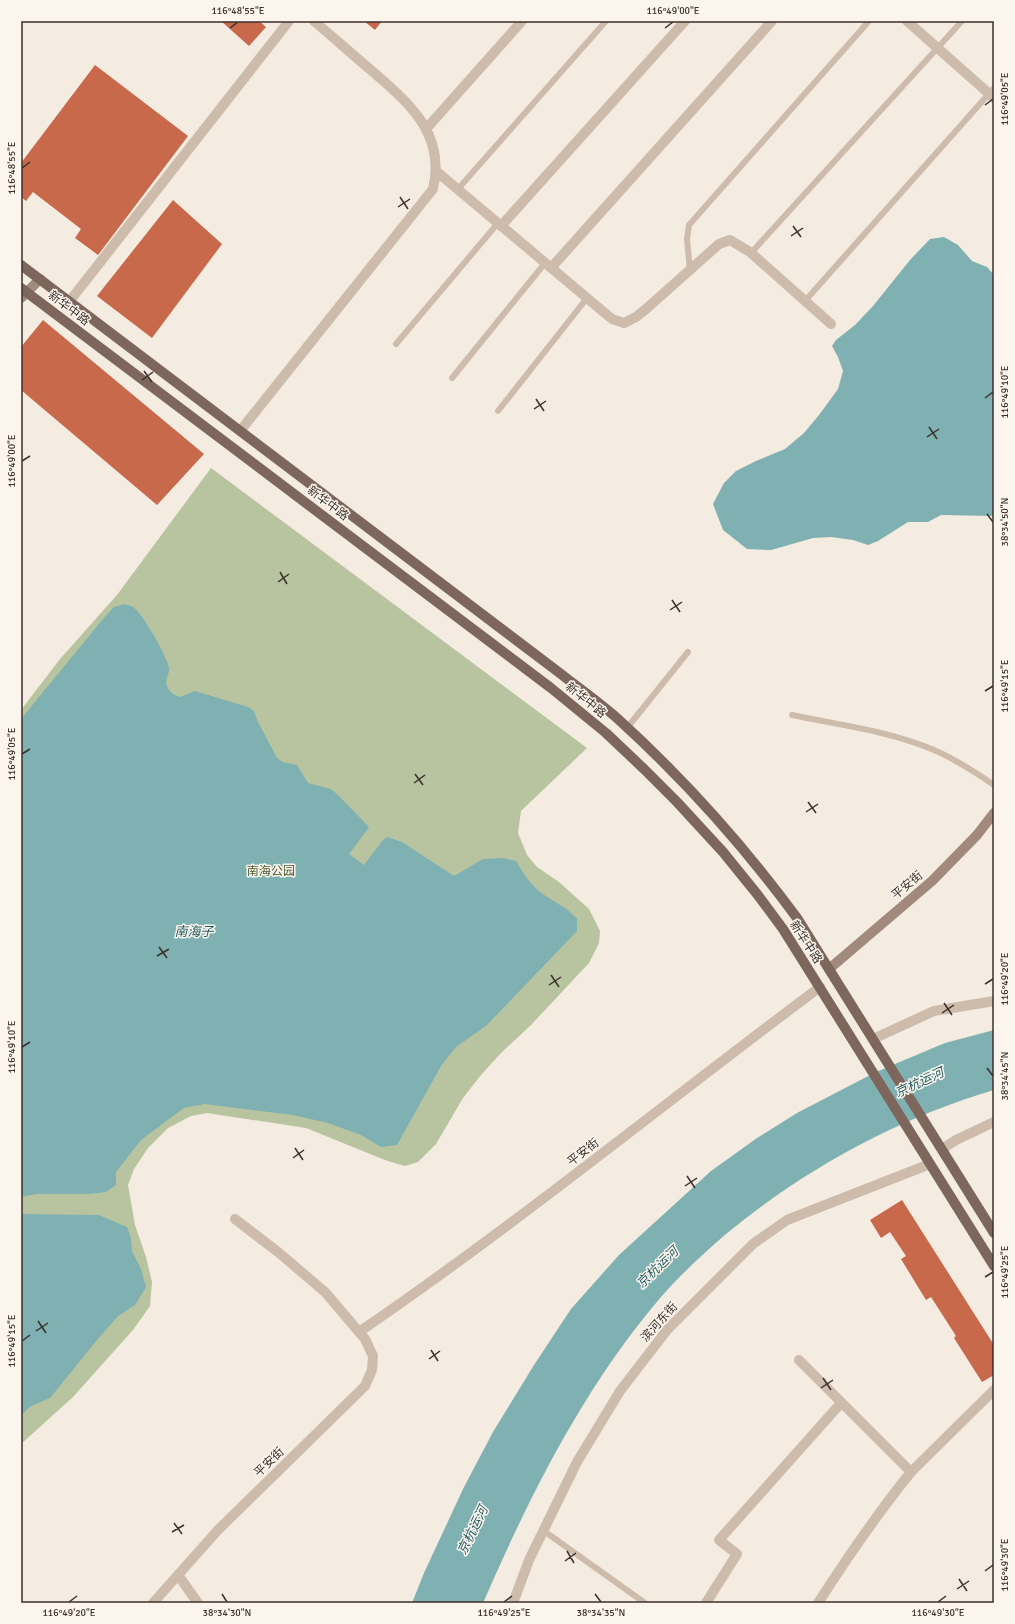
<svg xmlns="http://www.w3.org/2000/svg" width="1015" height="1624" viewBox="0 0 1015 1624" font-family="Signika,'Noto Sans SC',sans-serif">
	<rect width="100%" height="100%" fill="#f4ebe1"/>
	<path fill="#b8c4a0" d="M211 468 587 748 521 811 518 833 527 855 537 867 559 882 589 909 600 931 599 943 589 963 531 1025 501 1053 481 1075 463 1098 436 1144 418 1162 405 1166 385 1160 306 1128 207 1113 191 1116 168 1128 148 1148 134 1169 128 1185 135 1225 146 1257 152 1282 150 1306 133 1330 73 1397 21 1444V710L60 659 117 595Z"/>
	<g fill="#7fb0b2">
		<path d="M944 237 958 245 972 261 987 267 994 275V516L941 515 928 522H908L878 541 868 545 853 540 831 537 813 538 771 550 747 549 723 530 713 504 724 483 736 471 756 461 785 449 804 433 819 415 838 389 843 371 838 357 832 346 836 340 855 325 873 306 910 260 930 239Z"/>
		<path d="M125 604C127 605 131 606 133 607 143 614 167 656 169 668 170 674 164 679 167 686 169 692 174 695 180 697L195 691 248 707 254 711 257 720 277 758 283 762 297 765 308 783 331 789 338 795 369 827 349 854 364 865 382 841 387 837 402 842 454 876 483 859 503 858 516 861C522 871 529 883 539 891 551 901 566 906 577 919V931L487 1025 456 1047 441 1066 397 1145 381 1147 361 1135 328 1123 293 1115 205 1104 184 1108 141 1140 116 1172V1185L106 1192 89 1194H36L21 1197V719L103 619 114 607Z"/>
		<path d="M994 1030V1090C896 1119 805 1169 726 1234 703 1254 681 1274 661 1297 584 1387 530 1495 483 1603H412L424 1573 464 1487 493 1432 534 1365 571 1309 619 1255 711 1171 757 1138 797 1113 876 1072 945 1043Z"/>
		<path d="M21 1214 99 1215 127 1227 131 1238 132 1251 141 1269 146 1287 135 1305 118 1316 97 1340 50 1398 31 1406 21 1415Z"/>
	</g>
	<g fill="#c8694b">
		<path d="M221 21H259L266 27 249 46Z"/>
		<path d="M364 21H382L375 30Z"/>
		<path d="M95 65 188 136 98 255 75 238 81 229 33 192 26 201 21 197V163Z"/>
		<path d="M173 200 222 244 152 338 97 296Z"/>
		<path d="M43 320 204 454 157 505 21 390V347Z"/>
		<path d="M902 1200 994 1345V1375L982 1382 954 1338 956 1336 931 1297 926 1300 901 1259 906 1256 890 1232 881 1238 870 1220Z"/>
	</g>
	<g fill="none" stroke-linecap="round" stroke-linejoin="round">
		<g stroke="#cdbbac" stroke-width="6">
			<path d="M458 189 606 21"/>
			<path d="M751 253 962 21"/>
			<path d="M690 270 687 239 689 225 869 21"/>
			<path d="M805 301 994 88"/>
			<path d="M396 344 498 223"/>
			<path d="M452 378 545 263"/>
			<path d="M498 411 587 298"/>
			<path d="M792 715C839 725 889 731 934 750 955 759 975 772 994 785"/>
			<path d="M627 728 688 652"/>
			<path d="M544 1531 645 1603"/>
		</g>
		<g stroke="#cdbbac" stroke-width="10">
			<path d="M907 21 994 98"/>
			<path d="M426 129 522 21"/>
			<path d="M436 171 612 319 624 323 636 317 646 309 719 244 730 240 750 252 831 324"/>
			<path d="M501 226 685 21"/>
			<path d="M551 268 772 21"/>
			<path d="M69 302 289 21"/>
			<path d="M240 431 433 189C446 134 410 104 372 71 353 55 334 38 314 21"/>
			<path d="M873 1039 934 1011 994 1001"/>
			<path d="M942 1149 956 1140 994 1122"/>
			<path d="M359 1332C517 1224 666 1102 820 987"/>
			<path d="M799 1360 911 1472"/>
			<path d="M178 1575 198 1603"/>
			<path d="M153 1603 218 1530 365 1386 372 1370 373 1356 365 1339 325 1292 278 1252 235 1219"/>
			<path d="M513 1603 529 1560 577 1462 620 1391 667 1330 753 1244 787 1220 930 1164"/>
			<path d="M706 1603 737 1554 719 1540 841 1403"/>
			<path d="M818 1603C847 1558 877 1514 911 1472L994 1390"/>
		</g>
		<g stroke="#a18a7d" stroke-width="10">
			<path d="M21 298 40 279"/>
			<path d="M829 969 932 881 977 835 994 813"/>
		</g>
		<g stroke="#7d675c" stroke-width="10">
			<path d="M21 265 561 674C580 689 600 703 618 719 684 779 744 846 797 918L994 1233"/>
			<path d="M21 288 551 688 606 733 644 769 677 802 723 852 757 894 783 929 994 1266"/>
		</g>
	</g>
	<path fill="none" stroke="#3b302b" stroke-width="1.5" d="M230 28 238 22M665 28 673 22M985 105 993 99M22 168 30 162M400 197 408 209M398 207 410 199M793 226 801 237M791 236 803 228M144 371 152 382M142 380 153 372M985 398 993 392M536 399 544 411M534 409 546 401M929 427 937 439M927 437 939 429M22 461 30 456M987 514 993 522M280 572 287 584M278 582 289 574M672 600 680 612M670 610 682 602M985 691 993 686M22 754 30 749M415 774 423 785M414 783 425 775M808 802 816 813M806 812 818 804M159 947 167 958M157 956 169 949M551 975 559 987M985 984 993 979M549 985 561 977M944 1003 952 1015M942 1013 954 1005M22 1047 30 1042M987 1068 993 1076M295 1148 303 1160M293 1158 304 1150M687 1176 695 1188M685 1186 697 1178M985 1277 993 1272M38 1321 46 1333M36 1331 48 1323M22 1341 30 1335M431 1350 438 1361M429 1359 440 1351M823 1378 831 1390M821 1388 833 1380M174 1523 182 1534M172 1532 184 1525M567 1551 574 1563M565 1561 576 1553M985 1571 993 1565M959 1579 967 1591M957 1589 969 1581M222 1594 227 1602M595 1594 601 1602M69 1602 77 1596M504 1602 512 1596M938 1602 946 1596"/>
	<g text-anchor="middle" stroke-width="3" stroke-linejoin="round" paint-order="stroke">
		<g font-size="12" fill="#3b302b" stroke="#fbf5ee">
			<text transform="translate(69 308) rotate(37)" y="4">新华中路</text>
			<text transform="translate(328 503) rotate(37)" y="4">新华中路</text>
			<text transform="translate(586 700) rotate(39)" y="4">新华中路</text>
			<text transform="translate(907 885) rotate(-40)" y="4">平安街</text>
			<text transform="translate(806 942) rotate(57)" y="4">新华中路</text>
			<text transform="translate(583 1152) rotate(-38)" y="4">平安街</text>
			<text transform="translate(659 1322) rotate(-48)" y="4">滨河东街</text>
			<text transform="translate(269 1462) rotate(-44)" y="4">平安街</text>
		</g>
		<g font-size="12" fill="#4a5a2e" stroke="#fbf5ee">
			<text x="271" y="875">南海公园</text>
		</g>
		<g font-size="13" font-style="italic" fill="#1f5a5e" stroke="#fbf5ee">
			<text x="194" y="936">南海子</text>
			<text transform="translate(919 1082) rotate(-25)" y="5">京杭运河</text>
			<text transform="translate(657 1267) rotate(-44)" y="5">京杭运河</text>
			<text transform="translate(472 1530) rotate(-64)" y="5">京杭运河</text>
		</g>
	</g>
	<rect width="1015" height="1624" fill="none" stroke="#fbf5ee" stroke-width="44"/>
	<rect x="22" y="22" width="971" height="1580" fill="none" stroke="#3b302b" stroke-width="1.5"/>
	<g font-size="10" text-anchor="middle" fill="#3b302b">
		<text x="238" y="14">116°48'55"E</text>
		<text x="673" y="14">116°49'00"E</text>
		<text transform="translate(1004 99) rotate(-90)" y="4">116°49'05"E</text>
		<text transform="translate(11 168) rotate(-90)" y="4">116°48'55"E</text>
		<text transform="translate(1004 392) rotate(-90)" y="4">116°49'10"E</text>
		<text transform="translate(11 461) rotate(-90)" y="4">116°49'00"E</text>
		<text transform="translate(1004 522) rotate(-90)" y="4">38°34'50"N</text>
		<text transform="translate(1004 686) rotate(-90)" y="4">116°49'15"E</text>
		<text transform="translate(11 754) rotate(-90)" y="4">116°49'05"E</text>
		<text transform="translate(1004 979) rotate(-90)" y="4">116°49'20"E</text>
		<text transform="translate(11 1047) rotate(-90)" y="4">116°49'10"E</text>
		<text transform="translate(1004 1076) rotate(-90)" y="4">38°34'45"N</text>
		<text transform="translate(1004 1272) rotate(-90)" y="4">116°49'25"E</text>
		<text transform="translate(11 1341) rotate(-90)" y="4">116°49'15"E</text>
		<text transform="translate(1004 1565) rotate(-90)" y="4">116°49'30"E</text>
		<text x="69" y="1616">116°49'20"E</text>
		<text x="227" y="1616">38°34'30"N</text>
		<text x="504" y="1616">116°49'25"E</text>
		<text x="601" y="1616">38°34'35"N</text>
		<text x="938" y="1616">116°49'30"E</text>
	</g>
</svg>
